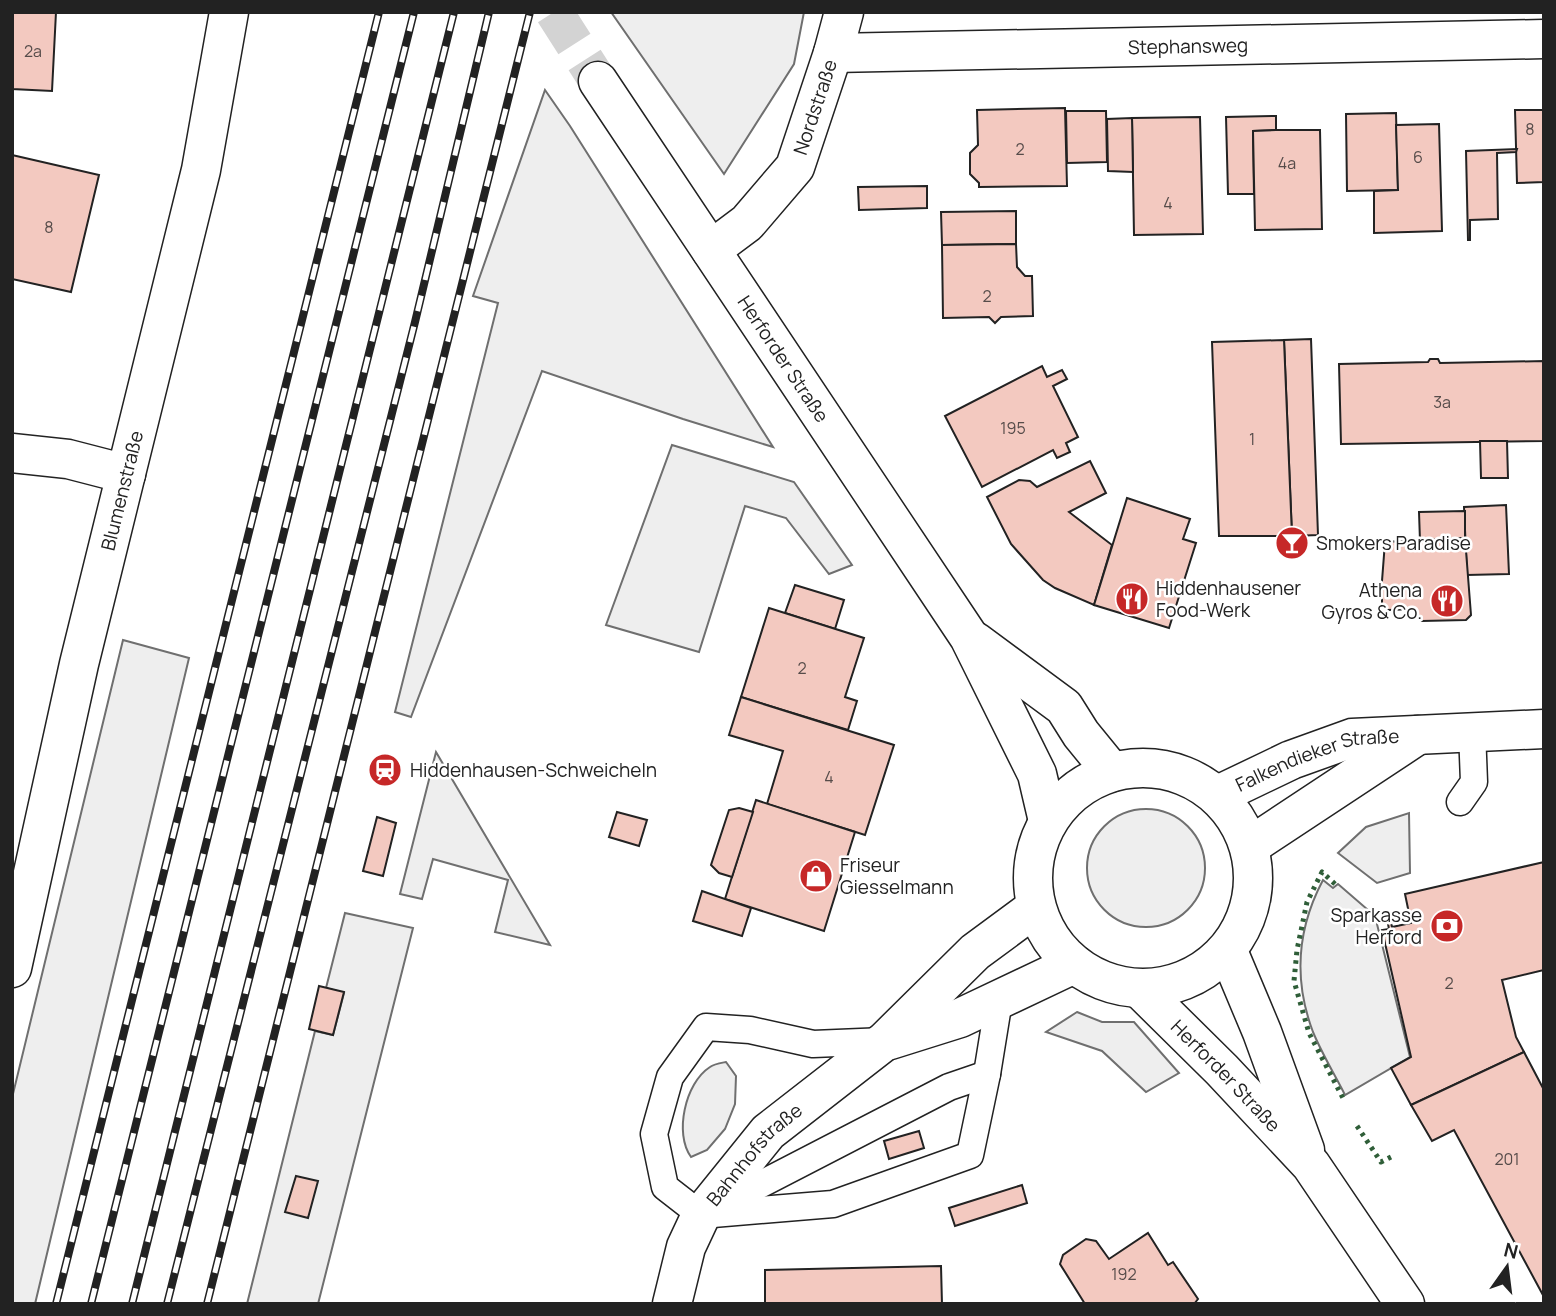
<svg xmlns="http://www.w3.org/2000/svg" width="1556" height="1316" viewBox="0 0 1556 1316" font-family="Manrope,sans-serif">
	<rect width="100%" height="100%" fill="#fff"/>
	<g fill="#eee" stroke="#6f6f6f" stroke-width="2">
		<path d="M611 12H804L794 64 724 174Z"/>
		<path d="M545 90 570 126 773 447 683 419 542 371 411 717 395 712 498 303 473 296Z"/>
		<path d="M672 445 794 482 852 565 829 574 786 518 745 506 699 652 606 625Z"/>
		<path d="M123 640 189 658 35 1304H12V1098Z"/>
		<path d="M436 752 550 945 495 932 508 880 433 859 422 899 400 894Z"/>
		<circle cx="1146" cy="868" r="59"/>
		<path d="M1409 813 1410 873 1377 883 1338 853 1366 827Z"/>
		<path d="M1323 880 1333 888 1338 884 1375 916 1410 1057 1345 1095C1335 1075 1322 1054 1313 1032 1293 979 1297 929 1323 880Z"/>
		<path d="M345 913 413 928 318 1304H247L315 1031 333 1035 344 993 326 988Z"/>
		<path d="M1077 1012 1102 1022H1134L1179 1073 1146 1092 1102 1051 1046 1032Z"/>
		<path d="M726 1062 736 1076 735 1104 725 1129 707 1150 691 1157C674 1134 685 1083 710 1067 714 1064 721 1063 726 1062Z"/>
	</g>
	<g fill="#f3c9c0" stroke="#222" stroke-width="2">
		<path d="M12 12H56L52 91 12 89Z"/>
		<path d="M1065 108 1067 186 979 187V183L970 174V153L978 145 977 110Z"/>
		<path d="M1515 110H1544V182L1517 183Z"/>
		<path d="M1066 111H1106L1107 162 1067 163Z"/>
		<path d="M1396 113 1398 190 1347 191 1346 114Z"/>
		<path d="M1276 116V130L1253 131 1254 194H1228L1226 117Z"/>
		<path d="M1200 117 1203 234 1134 235 1132 118Z"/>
		<path d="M1132 118 1133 172 1108 171 1107 119Z"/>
		<path d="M1439 124 1442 231 1374 233V191L1398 190 1396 125Z"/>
		<path d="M1276 130H1320L1322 229 1255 230 1253 131Z"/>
		<path d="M1517 149 1516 152 1497 153 1498 219 1470 220V240H1468L1466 151Z"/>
		<path d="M12 155 99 175 71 292 12 279Z"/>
		<path d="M927 186V208L859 210 858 187Z"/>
		<path d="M1016 211V244L942 245 941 212Z"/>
		<path d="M1016 244 1017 267 1025 276H1032L1033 316 1001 317 995 323 989 317 943 318 942 245Z"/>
		<path d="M1311 339 1318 535 1292 536 1284 340Z"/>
		<path d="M1284 340 1292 536H1219L1212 342Z"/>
		<path d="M1430 359H1438L1440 363 1544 361V441L1341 444 1339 364 1428 362Z"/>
		<path d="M1042 366 1047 377 1062 370 1067 379 1053 386 1078 437 1066 443 1070 452 1057 458 1053 450 982 487 945 416Z"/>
		<path d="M1480 441H1507L1508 478H1481Z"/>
		<path d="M1090 461 1106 493 1069 512 1112 545 1094 605 1055 588 1043 580 1011 544 987 497 1019 480 1030 481 1037 487Z"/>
		<path d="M1127 498 1190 519 1183 539 1196 543 1169 628 1094 605Z"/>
		<path d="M1506 505 1509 574 1467 575 1464 507Z"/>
		<path d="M1465 511V538L1420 541 1419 512Z"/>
		<path d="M1465 538 1471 615 1466 620 1422 621 1416 616V609L1388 610 1382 604V581L1385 542Z"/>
		<path d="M795 585 844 600 835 629 785 613Z"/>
		<path d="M769 608 864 638 845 697 857 701 848 730 741 697Z"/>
		<path d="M741 697 894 745 865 835 767 804 783 751 729 735Z"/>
		<path d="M756 800 855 832 824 931 725 899Z"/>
		<path d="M739 808 753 812 732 877 719 873 711 865 729 810Z"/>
		<path d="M617 812 647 820 639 846 609 837Z"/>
		<path d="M377 817 396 823 383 876 363 871Z"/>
		<path d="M1544 862V970L1502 980 1516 1037 1524 1052 1411 1105 1391 1068 1411 1057 1382 930 1389 929 1387 919H1390L1392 927 1411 923 1405 894Z"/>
		<path d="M702 891 751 908 742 936 693 921Z"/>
		<path d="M319 986 344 992 333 1035 309 1029Z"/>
		<path d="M1524 1052 1544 1090V1297L1454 1130 1432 1141 1411 1105Z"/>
		<path d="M919 1131 924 1148 889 1159 884 1141Z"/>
		<path d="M296 1176 318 1181 308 1218 285 1212Z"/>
		<path d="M1022 1185 1027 1203 955 1226 949 1208Z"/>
		<path d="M1148 1233 1168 1265 1173 1262 1198 1299 1194 1304H1085L1060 1264 1063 1255 1086 1239 1096 1241 1109 1259Z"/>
		<path d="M941 1266 942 1304H765V1270Z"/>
	</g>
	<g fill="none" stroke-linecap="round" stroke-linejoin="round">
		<path stroke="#d3d3d3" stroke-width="38" stroke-dasharray="38 19" stroke-linecap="butt" d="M554 12 598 81"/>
		<defs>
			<g id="lane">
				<path d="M1460 802 1474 782 1472 731"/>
				<path d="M885 1041 813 1044 750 1030 706 1027 670 1077 654 1134 665 1187 701 1215 833 1204 970 1155 987 1074 999 1000"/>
				<path d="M715 1208 949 1087 987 1074"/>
			</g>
			<g id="street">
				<path id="s1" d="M833 53 1544 39"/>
				<path id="s2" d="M711 250 747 223 795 167 833 53 844 12"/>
				<path d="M12 453 68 459 126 474"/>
				<path id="s3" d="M12 968 79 664 201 170 229 12"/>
				<path d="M890 1040 960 1018 1074 964"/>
				<path id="s4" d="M672 1304 686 1247 701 1215 768 1132 885 1041 975 952 1036 907"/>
			</g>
			<g id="secondary">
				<path id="s5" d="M1218 795 1291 760 1352 738 1544 729"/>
				<path d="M1250 846 1418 735"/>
			</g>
			<g id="primary">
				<path id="s6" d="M598 81 969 637 1037 774 1048 821"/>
				<path d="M976 642 1064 707 1081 734 1112 772"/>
				<circle cx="1143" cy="878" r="110"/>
				<path d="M1228 951 1262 1032 1305 1150"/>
				<path id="s7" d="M1140 989 1222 1070 1311 1165 1405 1304"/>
			</g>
		</defs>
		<use href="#lane" stroke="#222" stroke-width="29"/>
		<use href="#street" stroke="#222" stroke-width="41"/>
		<use href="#secondary" stroke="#222" stroke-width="41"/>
		<use href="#primary" stroke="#222" stroke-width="41"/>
		<use href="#lane" stroke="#fff" stroke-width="26"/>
		<use href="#street" stroke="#fff" stroke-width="38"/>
		<use href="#secondary" stroke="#fff" stroke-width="38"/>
		<use href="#primary" stroke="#fff" stroke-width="38"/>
		<defs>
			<g id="rail">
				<path d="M56 1304 379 12"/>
				<path d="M91 1304 414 12"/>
				<path d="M132 1304 454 12"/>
				<path d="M167 1304 415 322 489 12"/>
				<path d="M207 1304 530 12"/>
			</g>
		</defs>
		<use href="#rail" stroke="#222" stroke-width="8"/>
		<use href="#rail" stroke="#fff" stroke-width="5" stroke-dasharray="16" stroke-linecap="butt"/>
		<g stroke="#2f5e38" stroke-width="5" stroke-dasharray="3.5 5" stroke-linecap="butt">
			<path d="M1335 884 1322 872 1307 902 1297 950 1294 981 1309 1033 1344 1100"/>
			<path d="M1357 1126 1381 1162 1391 1157"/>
		</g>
	</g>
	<defs>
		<symbol id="bar-disc" viewBox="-11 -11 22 22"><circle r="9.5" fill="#c62828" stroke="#fff"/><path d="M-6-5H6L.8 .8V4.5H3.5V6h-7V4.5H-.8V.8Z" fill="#fff"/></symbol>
		<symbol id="restaurant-disc" viewBox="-11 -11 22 22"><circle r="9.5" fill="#c62828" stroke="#fff"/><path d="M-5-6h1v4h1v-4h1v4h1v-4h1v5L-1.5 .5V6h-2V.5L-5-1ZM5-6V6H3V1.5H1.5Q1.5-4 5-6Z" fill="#fff"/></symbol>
		<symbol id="station-disc" viewBox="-11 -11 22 22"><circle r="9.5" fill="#c62828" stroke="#fff"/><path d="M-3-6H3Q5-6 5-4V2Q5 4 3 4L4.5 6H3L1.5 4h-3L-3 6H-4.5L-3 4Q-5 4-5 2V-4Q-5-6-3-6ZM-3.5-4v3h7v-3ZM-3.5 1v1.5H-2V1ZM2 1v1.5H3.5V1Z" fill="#fff"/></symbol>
		<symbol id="shop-disc" viewBox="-11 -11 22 22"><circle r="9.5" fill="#c62828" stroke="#fff"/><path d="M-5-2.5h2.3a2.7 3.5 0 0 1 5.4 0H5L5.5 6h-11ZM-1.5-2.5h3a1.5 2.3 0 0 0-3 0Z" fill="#fff"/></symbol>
		<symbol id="bank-disc" viewBox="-11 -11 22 22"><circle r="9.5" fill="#c62828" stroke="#fff"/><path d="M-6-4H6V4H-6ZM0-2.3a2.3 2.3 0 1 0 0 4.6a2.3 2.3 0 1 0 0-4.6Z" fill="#fff"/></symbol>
	</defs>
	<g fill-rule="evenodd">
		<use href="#bar-disc" x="1273" y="524" width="38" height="38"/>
		<use href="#restaurant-disc" x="1113" y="580" width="38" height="38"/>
		<use href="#restaurant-disc" x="1428" y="582" width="38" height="38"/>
		<use href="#station-disc" x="366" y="751" width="38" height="38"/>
		<use href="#shop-disc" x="797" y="857" width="38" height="38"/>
		<use href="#bank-disc" x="1428" y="907" width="38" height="38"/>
	</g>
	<g text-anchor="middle" stroke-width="5" stroke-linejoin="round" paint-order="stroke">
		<g font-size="16" fill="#564c4a">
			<text x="33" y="57">2a</text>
			<text x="1530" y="135">8</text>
			<text x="1020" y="155">2</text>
			<text x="1418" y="163">6</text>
			<text x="1287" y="169">4a</text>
			<text x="1168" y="209">4</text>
			<text x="49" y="233">8</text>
			<text x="987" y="302">2</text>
			<text x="1442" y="408">3a</text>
			<text x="1013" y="434">195</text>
			<text x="1252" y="445">1</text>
			<text x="802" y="674">2</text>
			<text x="829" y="783">4</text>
			<text x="1449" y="989">2</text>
			<text x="1507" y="1165">201</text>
			<text x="1124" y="1280">192</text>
		</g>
		<g font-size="19" fill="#222" stroke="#fff">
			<text dy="7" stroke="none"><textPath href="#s1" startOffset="355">Stephansweg</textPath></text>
			<text dy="7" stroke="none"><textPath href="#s2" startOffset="182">Nordstraße</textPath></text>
			<text dy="7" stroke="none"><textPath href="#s6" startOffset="334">Herforder Straße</textPath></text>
			<text dy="7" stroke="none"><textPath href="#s3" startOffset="490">Blumenstraße</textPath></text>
			<text dy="7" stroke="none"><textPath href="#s5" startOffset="107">Falkendieker Straße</textPath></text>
			<text dy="7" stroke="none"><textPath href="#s7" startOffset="122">Herforder Straße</textPath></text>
			<text dy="7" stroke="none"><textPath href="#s4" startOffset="175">Bahnhofstraße</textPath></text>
		</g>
		<g font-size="19" fill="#222" stroke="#fff" text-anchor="start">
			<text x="1316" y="550">Smokers Paradise</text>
			<text x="1156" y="595">Hiddenhausener<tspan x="1156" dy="22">Food-Werk</tspan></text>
			<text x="1422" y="597" text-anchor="end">Athena<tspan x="1422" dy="22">Gyros &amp; Co.</tspan></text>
			<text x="410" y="777">Hiddenhausen-Schweicheln</text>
			<text x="840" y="872">Friseur<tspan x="840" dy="22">Giesselmann</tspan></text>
			<text x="1422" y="922" text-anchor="end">Sparkasse<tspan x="1422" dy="22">Herford</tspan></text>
		</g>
	</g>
	<rect width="1556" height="1316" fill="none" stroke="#222222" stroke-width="28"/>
	<g transform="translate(1507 1267) rotate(14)" stroke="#ffffff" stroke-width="5" paint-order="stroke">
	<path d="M0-5L12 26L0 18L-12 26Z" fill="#222222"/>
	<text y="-10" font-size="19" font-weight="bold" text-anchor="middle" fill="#222222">N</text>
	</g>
</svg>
